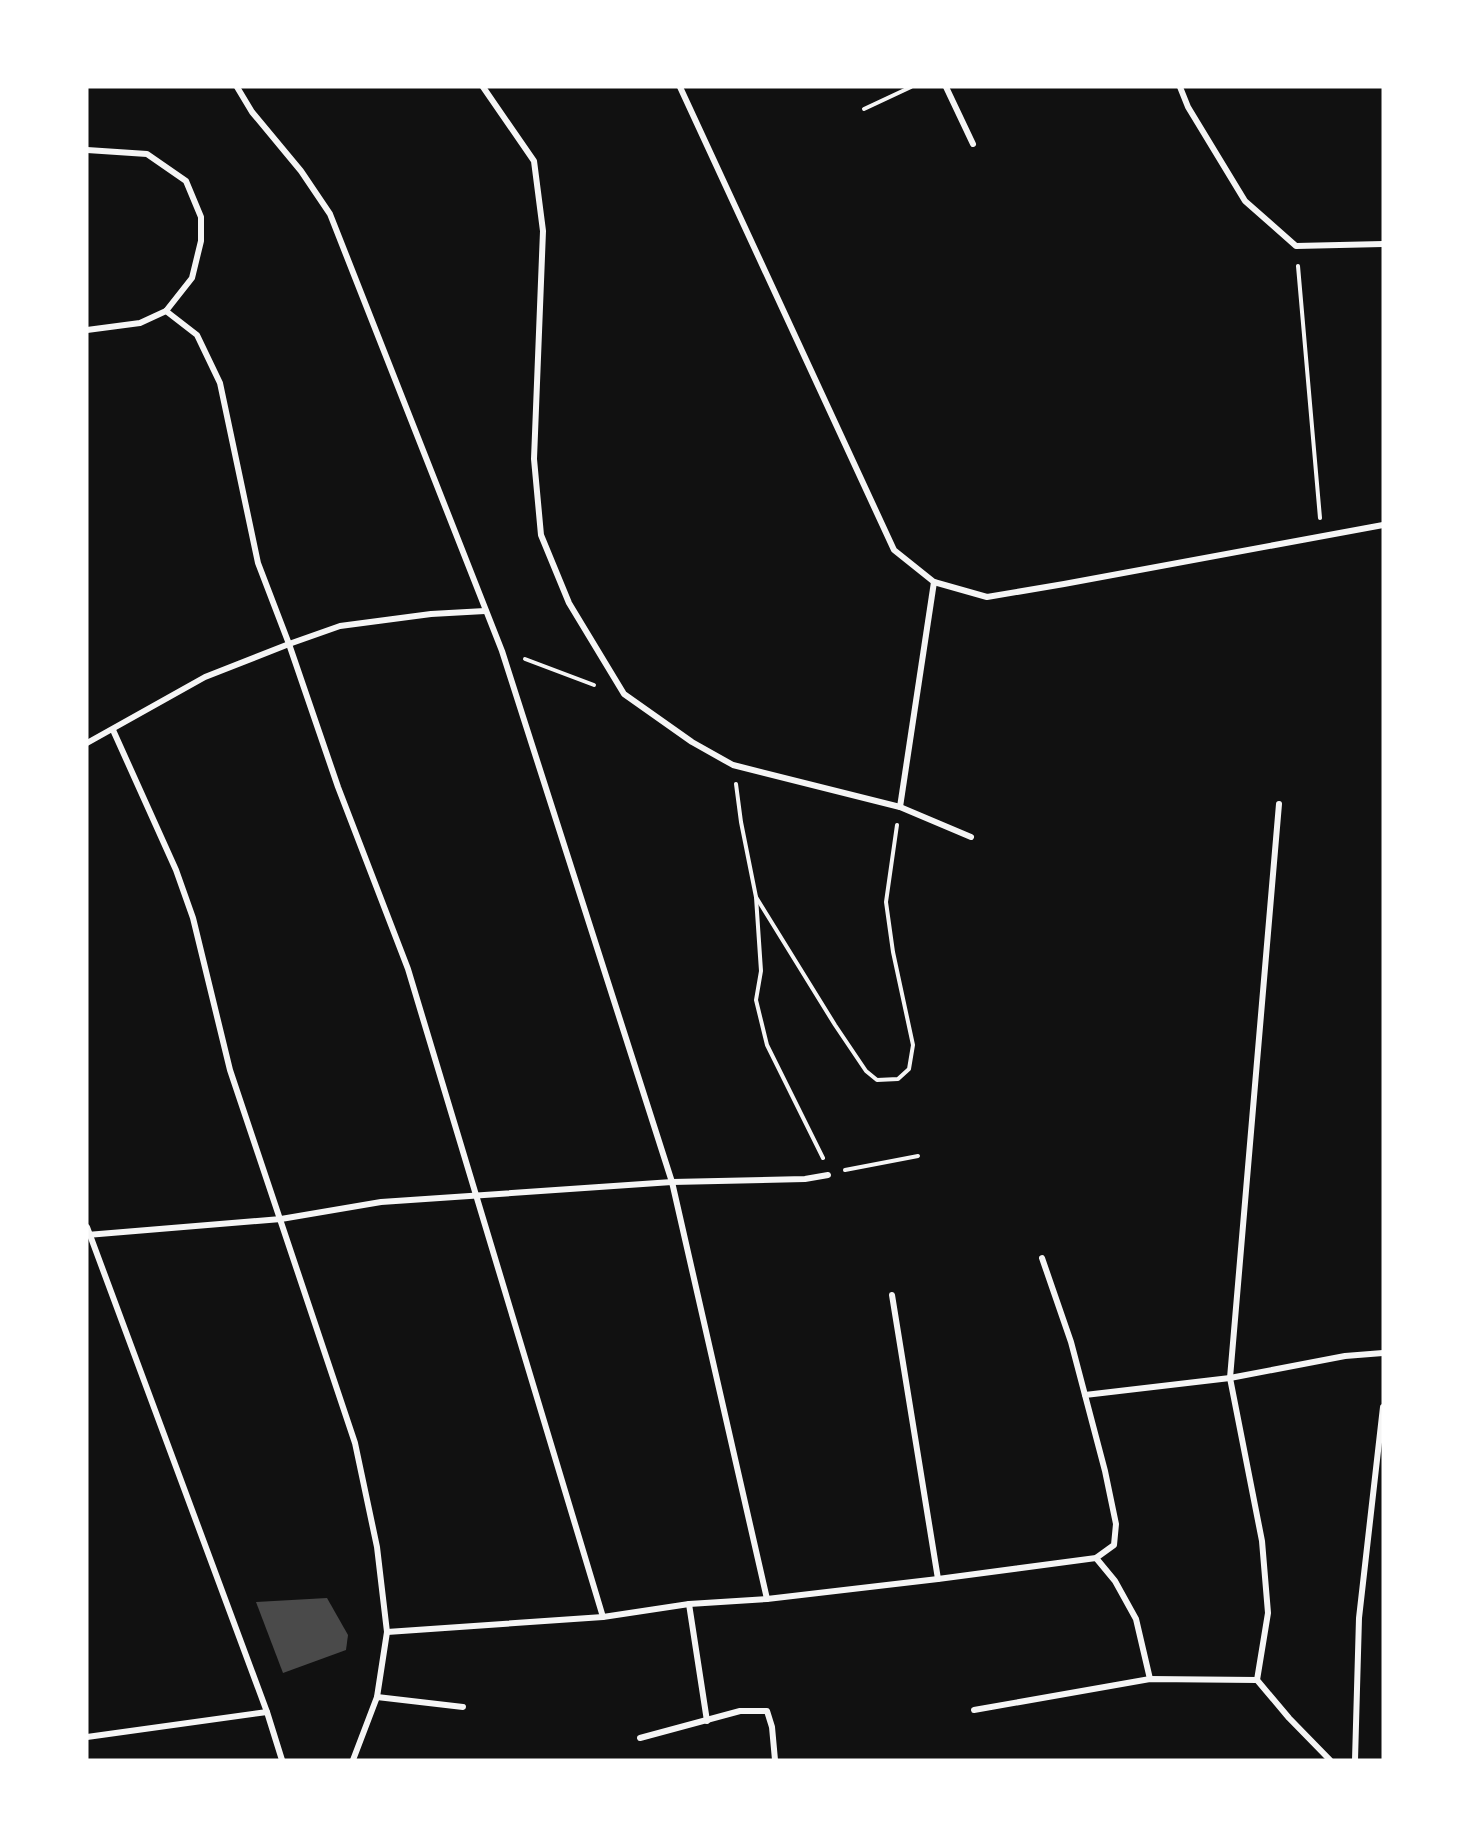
<svg xmlns="http://www.w3.org/2000/svg" width="1470" height="1847" viewBox="0 0 1470 1847" font-family="'IBM Plex Sans',sans-serif">
	<rect width="100%" height="100%" fill="#111"/>
	<path fill="#4a4a4a" d="M327 1598 348 1635 346 1650 283 1673 256 1602Z"/>
	<g fill="none" stroke-linecap="round" stroke-linejoin="round">
		<g stroke="#f5f5f5" stroke-width="4">
			<path d="M864 109 911 87"/>
			<path d="M1298 266 1320 518"/>
			<path d="M525 659 594 685"/>
			<path d="M736 784 741 822 756 897 761 971 756 1000 767 1045 823 1158"/>
			<path d="M756 897 835 1025 866 1071 877 1080 898 1079 909 1069 913 1045 893 952 886 902 897 825"/>
			<path d="M845 1170 918 1156"/>
		</g>
		<g stroke="#f5f5f5" stroke-width="6">
			<path d="M237 87 252 112 301 171 330 214 502 651 672 1182 767 1599"/>
			<path d="M483 87 534 161 543 231 534 459 541 535 569 603 624 694 692 742 733 765 900 807 971 837"/>
			<path d="M680 87 894 550 934 582 987 597 1064 584 1383 525"/>
			<path d="M946 87 973 144"/>
			<path d="M1180 87 1188 107 1245 201 1296 246 1383 244"/>
			<path d="M87 150 147 154 186 181 201 217V241L192 278 166 311 140 323 87 330"/>
			<path d="M166 311 197 335 220 383 258 563 289 644 338 787 408 969 603 1617"/>
			<path d="M113 730 176 870 193 918 230 1070 355 1443 377 1547 387 1632 377 1697 353 1760"/>
			<path d="M87 743 205 677 289 644 340 626 431 614 485 611"/>
			<path d="M1279 804 1230 1378 1262 1541 1268 1613 1257 1680 1289 1718 1330 1760"/>
			<path d="M900 807 934 582"/>
			<path d="M87 1227 267 1712 282 1760"/>
			<path d="M87 1235 281 1219 381 1202 672 1182 805 1179 828 1175"/>
			<path d="M892 1295 938 1579"/>
			<path d="M1085 1395 1230 1378 1345 1356 1383 1353"/>
			<path d="M1096 1558 1115 1581 1136 1619 1150 1679"/>
			<path d="M689 1604 707 1721"/>
			<path d="M387 1632 603 1617 689 1604 767 1599 938 1579 1096 1558 1114 1545 1116 1524 1105 1471 1071 1342 1042 1258"/>
			<path d="M377 1697 463 1707"/>
			<path d="M974 1710 1150 1679 1257 1680"/>
			<path d="M87 1737 267 1712"/>
			<path d="M640 1738 740 1711H767L772 1727 775 1760"/>
			<path d="M1355 1760 1359 1618 1383 1407"/>
		</g>
	</g>
	<rect width="1470" height="1847" fill="none" stroke="#ffffff" stroke-width="177"/>
</svg>
